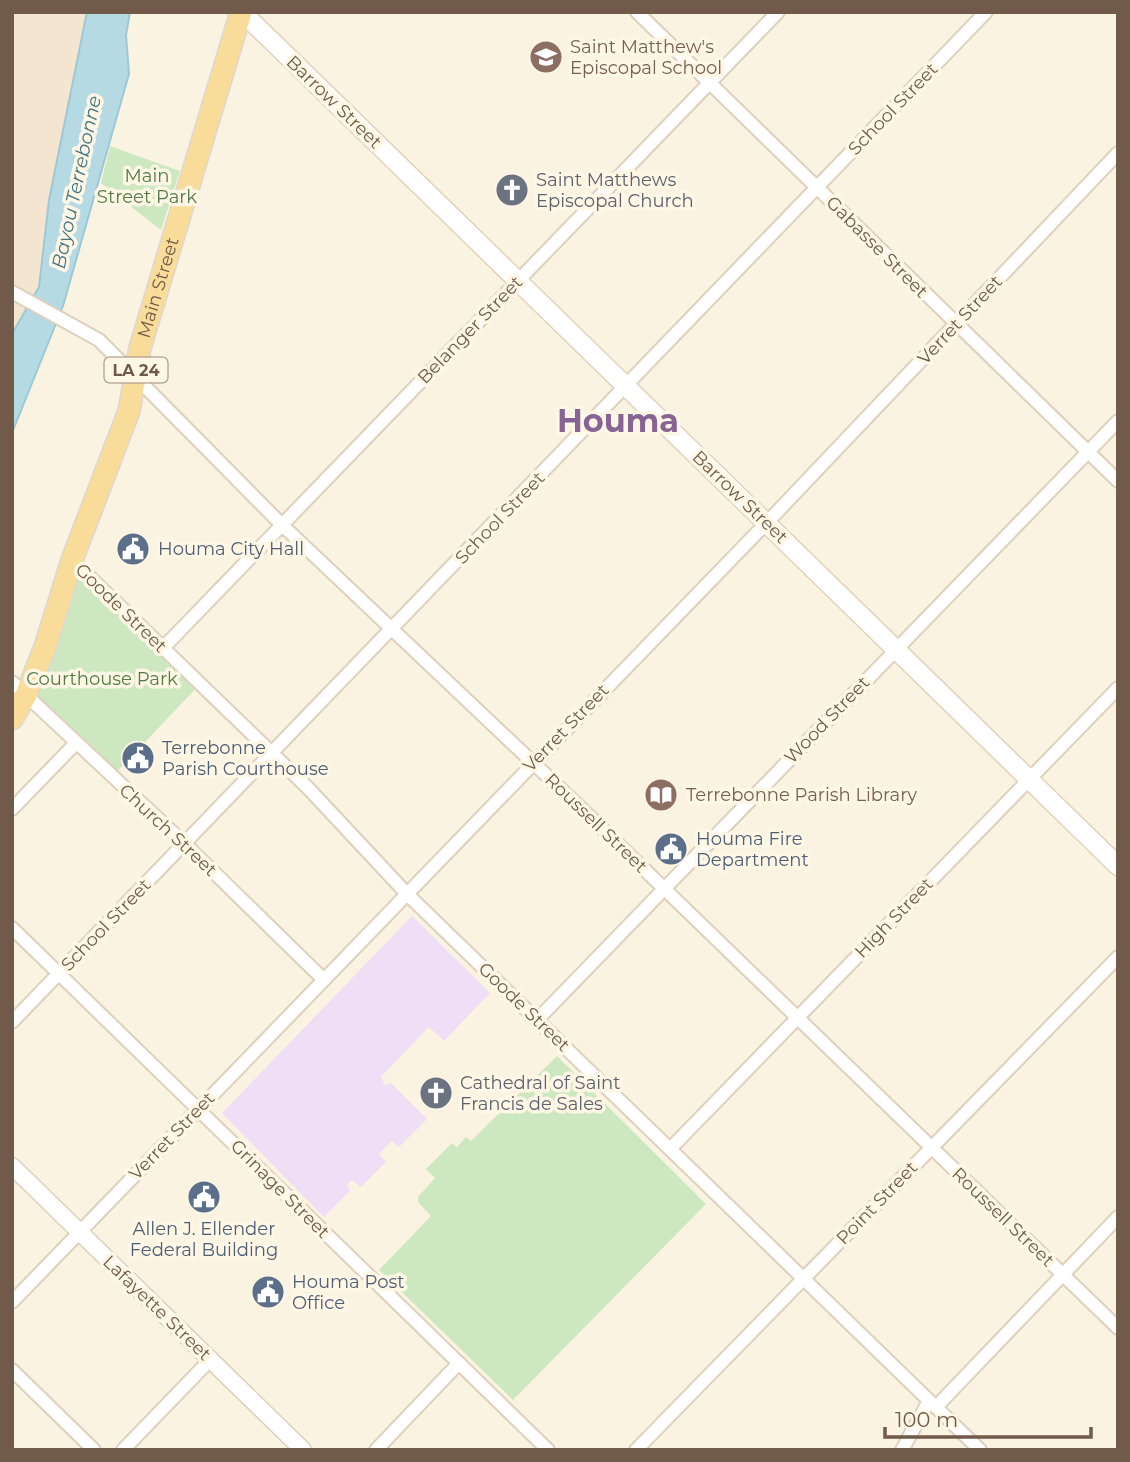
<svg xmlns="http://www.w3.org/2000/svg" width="1130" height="1462" viewBox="0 0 1130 1462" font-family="Montserrat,sans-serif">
	<rect width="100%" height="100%" fill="#fbf3e1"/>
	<path fill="#f3e5cf" d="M12 12H87L49 200 39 287 12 334Z"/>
	<path fill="#f0def7" d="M412 916 490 993 444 1041 429 1027 381 1077 385 1085 391 1083 427 1119 399 1147 392 1141 379 1154 386 1162 361 1187 352 1180 347 1185 350 1191 324 1217 222 1113Z"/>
	<g fill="#cde8c0">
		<path d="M110 146 180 171 161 230 101 183Z"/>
		<path d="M72 560 200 684 112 777 26 695Z"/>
		<path d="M557 1056 706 1204 513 1400 379 1270 431 1216 418 1202V1197L435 1178 426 1169 452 1143 457 1147 466 1137 471 1141Z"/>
	</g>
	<path fill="#b6dae4" stroke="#9dc8d5" stroke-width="2" d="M87 12H130L126 35 129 74 63 306 12 433V334L39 287 49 200Z"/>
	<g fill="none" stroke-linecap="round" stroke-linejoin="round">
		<defs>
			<g id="minor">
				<path d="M637 12 1118 481"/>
				<path d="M12 292 99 340 281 524 584 811 1118 1328"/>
				<path d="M72 560 308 788 407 894 980 1450"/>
				<path d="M163 648 778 12"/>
				<path d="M12 682 185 844 323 979"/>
				<path d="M12 809 76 743"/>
				<path d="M12 928 548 1450"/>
				<path d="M537 1020 1118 421"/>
				<path d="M12 1022 986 12"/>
				<path d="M670 1149 1118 688"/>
				<path d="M12 1302 778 511 1118 153"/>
				<path d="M12 1370 94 1450"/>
				<path d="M936 1407 1118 1217"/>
				<path d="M123 1450 210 1360"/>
				<path d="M376 1450 459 1363"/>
				<path d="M636 1450 1118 957"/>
				<path d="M902 1450 929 1401"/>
			</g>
			<path id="tertiary" d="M12 1166 303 1450"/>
			<path id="secondary" d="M242 12 1118 866"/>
			<g id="primary">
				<path id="s1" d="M12 719 26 695 45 647 72 560 129 411 140 348 241 12"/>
			</g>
		</defs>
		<use href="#minor" stroke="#dfcfbd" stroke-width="16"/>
		<use href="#tertiary" stroke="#dfcfbd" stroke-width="19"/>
		<use href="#secondary" stroke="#e4d1bb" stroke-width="21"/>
		<use href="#primary" stroke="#ddd7d3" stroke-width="24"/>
		<use href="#minor" stroke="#fff" stroke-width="12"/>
		<use href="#tertiary" stroke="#fff" stroke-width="16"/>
		<use href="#secondary" stroke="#fff" stroke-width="18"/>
		<use href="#primary" stroke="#f9dc9a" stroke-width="21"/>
	</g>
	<defs>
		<symbol id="school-disc" viewBox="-11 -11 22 22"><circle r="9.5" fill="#8d6e63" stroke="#fff7e6"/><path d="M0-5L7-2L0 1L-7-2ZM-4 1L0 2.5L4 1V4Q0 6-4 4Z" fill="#fff"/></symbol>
		<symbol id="church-disc" viewBox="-11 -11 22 22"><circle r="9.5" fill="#6b7280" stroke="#fff7e6"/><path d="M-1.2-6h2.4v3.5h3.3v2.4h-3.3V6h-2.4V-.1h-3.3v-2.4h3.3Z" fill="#fff"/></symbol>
		<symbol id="civic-disc" viewBox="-11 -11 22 22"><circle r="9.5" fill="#5c6f8a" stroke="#fff7e6"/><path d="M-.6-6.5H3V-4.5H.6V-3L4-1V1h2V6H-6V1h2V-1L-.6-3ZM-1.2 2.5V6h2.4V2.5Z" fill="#fff"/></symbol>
		<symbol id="library-disc" viewBox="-11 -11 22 22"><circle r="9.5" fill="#8d6e63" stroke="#fff7e6"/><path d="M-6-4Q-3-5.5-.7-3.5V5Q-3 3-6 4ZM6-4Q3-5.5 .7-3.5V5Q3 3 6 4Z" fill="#fff"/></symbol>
	</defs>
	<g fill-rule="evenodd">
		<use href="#school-disc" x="527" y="38" width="38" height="38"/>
		<use href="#church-disc" x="493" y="171" width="38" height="38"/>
		<use href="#civic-disc" x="114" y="530" width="38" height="38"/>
		<use href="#civic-disc" x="119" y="739" width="38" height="38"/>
		<use href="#library-disc" x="642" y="776" width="38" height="38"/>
		<use href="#civic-disc" x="652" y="830" width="38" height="38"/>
		<use href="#church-disc" x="417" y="1074" width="38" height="38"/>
		<use href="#civic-disc" x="185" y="1178" width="38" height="38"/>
		<use href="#civic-disc" x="249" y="1273" width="38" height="38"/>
	</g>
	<g text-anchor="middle" stroke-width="7" stroke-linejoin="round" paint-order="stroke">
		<rect fill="#fff7e6" stroke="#9c8978" stroke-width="2" x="104.5" y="357.5" width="63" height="25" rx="5"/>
		<g font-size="16" font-weight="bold" fill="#715a49">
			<text x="136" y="376">LA 24</text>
		</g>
		<g font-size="18" fill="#785e54" stroke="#fff7e6" text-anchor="start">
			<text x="570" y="53">Saint Matthew's<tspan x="570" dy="21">Episcopal School</tspan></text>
			<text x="686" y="801">Terrebonne Parish Library</text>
		</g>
		<g font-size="18" fill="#715a49" stroke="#fff7e6">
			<text transform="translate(334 102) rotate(44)" y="6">Barrow Street</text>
			<text transform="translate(893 109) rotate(-46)" y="6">School Street</text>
			<text transform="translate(877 247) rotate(45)" y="6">Gabasse Street</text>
			<text dy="6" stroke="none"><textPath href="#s1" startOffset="457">Main Street</textPath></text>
			<text transform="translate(960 320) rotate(-47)" y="6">Verret Street</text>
			<text transform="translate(470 330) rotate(-46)" y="6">Belanger Street</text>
			<text transform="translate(740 497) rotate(44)" y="6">Barrow Street</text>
			<text transform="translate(500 518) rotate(-46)" y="6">School Street</text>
			<text transform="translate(121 608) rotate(44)" y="6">Goode Street</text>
			<text transform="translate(827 720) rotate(-46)" y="6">Wood Street</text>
			<text transform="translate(566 728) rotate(-46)" y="6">Verret Street</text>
			<text transform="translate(596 823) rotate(44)" y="6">Roussell Street</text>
			<text transform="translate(168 830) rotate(43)" y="6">Church Street</text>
			<text transform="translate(894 918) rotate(-46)" y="6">High Street</text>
			<text transform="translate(106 925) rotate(-46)" y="6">School Street</text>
			<text transform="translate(524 1007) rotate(44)" y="6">Goode Street</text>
			<text transform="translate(172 1136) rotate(-46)" y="6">Verret Street</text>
			<text transform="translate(280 1189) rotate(45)" y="6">Grinage Street</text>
			<text transform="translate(877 1203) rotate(-46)" y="6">Point Street</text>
			<text transform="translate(1003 1217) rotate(44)" y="6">Roussell Street</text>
			<text transform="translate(157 1308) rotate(44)" y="6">Lafayette Street</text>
		</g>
		<g font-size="18" fill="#517c44" stroke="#fff7e6">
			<text x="147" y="182">Main<tspan x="147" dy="21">Street Park</tspan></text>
			<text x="102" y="685">Courthouse Park</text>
		</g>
		<g font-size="18" fill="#5b616d" stroke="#fff7e6" text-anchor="start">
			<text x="536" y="186">Saint Matthews<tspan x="536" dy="21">Episcopal Church</tspan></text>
			<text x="460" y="1089">Cathedral of Saint<tspan x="460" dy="21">Francis de Sales</tspan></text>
		</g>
		<g font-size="18" fill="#4e5e75" stroke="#fff7e6" text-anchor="start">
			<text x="158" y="555">Houma City Hall</text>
			<text x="162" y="754">Terrebonne<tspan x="162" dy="21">Parish Courthouse</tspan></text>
			<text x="696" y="845">Houma Fire<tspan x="696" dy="21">Department</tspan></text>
			<text x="204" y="1235" text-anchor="middle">Allen J. Ellender<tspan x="204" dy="21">Federal Building</tspan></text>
			<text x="292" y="1288">Houma Post<tspan x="292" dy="21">Office</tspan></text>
		</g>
		<g font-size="19" font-style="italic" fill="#437585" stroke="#fff7e6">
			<text transform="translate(76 182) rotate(-78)" y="7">Bayou Terrebonne</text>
		</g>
		<g font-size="32" font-weight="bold" fill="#886495" stroke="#fff7e6">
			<text x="618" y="432">Houma</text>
		</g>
	</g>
	<rect width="1130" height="1462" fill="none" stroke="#715a49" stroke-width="28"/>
	<path d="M885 1427v10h206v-10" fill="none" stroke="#715a49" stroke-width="3.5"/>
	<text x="895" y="1427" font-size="21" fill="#715a49" stroke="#fff7e6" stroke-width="5" paint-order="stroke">100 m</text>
</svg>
